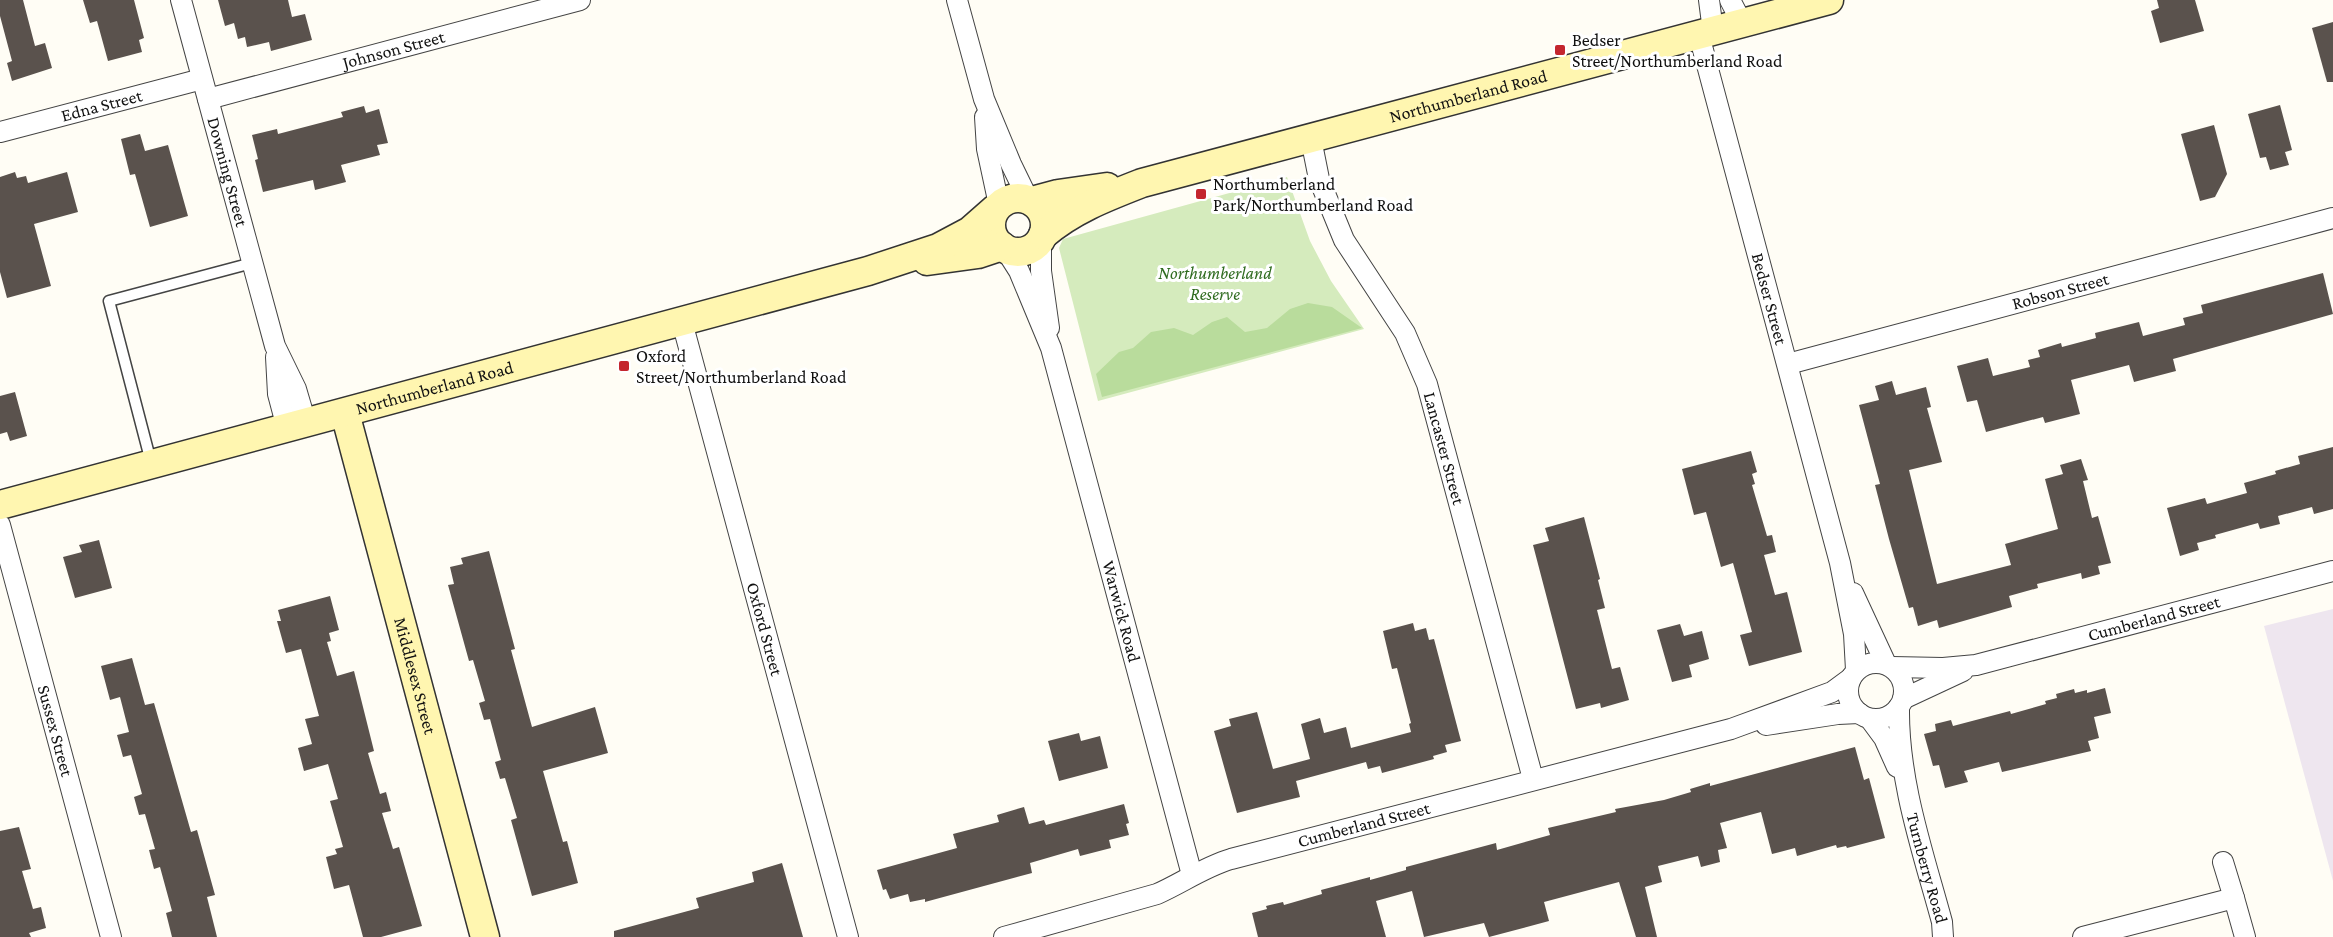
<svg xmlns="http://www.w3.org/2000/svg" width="2333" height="937" viewBox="0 0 2333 937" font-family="'Crimson Pro',serif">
	<rect width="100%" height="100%" fill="#fffdf5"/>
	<path fill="#eee6ef" d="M2333 609V881L2264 626Z"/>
	<path fill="#d5ebbd" d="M1287 177 1310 241 1331 281 1364 329 1098 401 1059 248 1063 239Z"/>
	<path fill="#b9dc9c" d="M1308 303 1332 307 1362 328 1102 397 1096 374 1119 352 1133 348 1151 332 1174 328 1193 335 1212 322 1227 317 1245 332 1267 328 1290 309Z"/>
	<g fill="#5a524d">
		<path d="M0 0H23L35 46 45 43 52 68 12 81 7 63 12 61 0 16Z"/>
		<path d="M83 0H134L144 38 139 40 142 52 108 61 97 21 90 23Z"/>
		<path d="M218 0H288L292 17 305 14 312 40 271 51 269 42 247 47 245 37 238 39 234 23 225 26Z"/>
		<path d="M2157 0H2195L2204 31 2160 43 2151 11 2159 8Z"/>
		<path d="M2333 22V82H2327L2312 28Z"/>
		<path d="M2280 105 2292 150 2285 152 2289 165 2270 170 2266 157 2260 158 2248 114Z"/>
		<path d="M364 106 366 113 379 109 388 143 377 145 380 155 341 165 346 182 315 190 313 180 263 192 255 160 258 159 252 135 277 129 278 134 343 117 341 112Z"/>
		<path d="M2214 125 2227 174 2215 197 2200 201 2181 134Z"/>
		<path d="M140 134 145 151 168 145 188 216 150 227 135 174 130 175 121 139Z"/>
		<path d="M15 172 17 178 26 176 28 183 67 172 78 212 34 224 51 286 7 298 0 272V177Z"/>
		<path d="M2323 273 2333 314 2173 359 2176 371 2134 382 2129 365 2071 380 2080 414 2045 423 2043 417 1986 432 1977 400 1967 402 1957 366 1988 358 1993 376 2030 367 2028 360 2040 357 2038 350 2061 343 2062 347 2096 338 2095 333 2139 322 2143 336 2185 325 2183 318 2203 313 2201 305Z"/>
		<path d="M1892 381 1896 395 1926 387 1931 407 1927 408 1942 462 1909 470 1937 584 2011 565 2005 544 2058 529 2045 479 2063 474 2060 465 2081 459 2088 480 2083 481 2092 518 2098 516 2111 563 2098 566 2100 574 2082 579 2081 573 2037 584 2038 588 2009 596 2012 607 1939 628 1937 620 1918 626 1913 607 1909 608 1889 539 1875 485 1880 484 1859 405 1879 400 1875 386Z"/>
		<path d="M15 392 27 436 10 441 7 432 0 434V396Z"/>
		<path d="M2333 447V509L2314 514 2312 507 2278 516 2280 524 2260 529 2258 523 2215 535 2216 538 2197 543 2199 550 2180 556 2167 508 2205 498 2207 504 2247 493 2244 483 2276 474 2275 471 2300 464 2298 456Z"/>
		<path d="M1751 451 1757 472 1752 474 1755 484 1752 485 1767 536 1772 535 1776 552 1764 555 1775 595 1787 592 1802 652 1749 666 1740 635 1752 632 1733 563 1721 567 1706 512 1694 515 1682 469Z"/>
		<path d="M1584 517 1600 579 1598 580 1605 608 1597 610 1612 669 1620 667 1629 700 1601 708 1600 703 1576 709 1533 545 1549 541 1545 528Z"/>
		<path d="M99 540 112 588 75 598 63 557 82 552 79 545Z"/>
		<path d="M489 551 515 649 511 650 532 727 595 707 608 753 543 771 563 842 567 841 578 883 532 896 511 820 517 818 505 778 500 779 495 762 501 760 490 719 484 720 479 703 485 701 473 660 469 661 448 585 454 584 450 567 463 564 461 558Z"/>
		<path d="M330 596 339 630 329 633 331 641 327 642 337 676 354 671 374 751 368 753 380 794 386 792 391 811 382 813 393 849 399 847 422 926 381 937H363L349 885 334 889 326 857 337 854 335 849 343 847 330 801 338 799 328 764 304 771 298 748 312 744 305 719 319 716 301 649 286 653 277 621H281L278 610Z"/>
		<path d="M1413 623 1415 631 1426 628 1429 640 1434 639 1461 741 1445 745 1447 752 1433 756 1434 759 1382 773 1380 766 1368 769 1366 762 1296 781 1300 797 1237 813 1214 731 1231 726 1229 719 1257 712 1273 769 1310 759 1301 724 1320 718 1324 733 1346 727 1351 748 1411 732 1409 724 1411 723 1397 668 1392 669 1383 631Z"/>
		<path d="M1680 624 1684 636 1702 631 1709 659 1689 665 1692 677 1672 682 1657 630Z"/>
		<path d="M132 658 145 705 154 703 191 832 197 830 215 895 207 897 217 937H172L166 913 172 911 160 867 154 869 149 850 155 849 145 814 139 815 134 797 142 794 131 755 123 757 117 735 129 732 120 697 110 700 101 666Z"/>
		<path d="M2105 688 2111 713 2094 717 2099 738 2088 741 2091 751 2002 772 1999 762 1964 771 1968 782 1945 788 1939 765 1933 766 1924 734 1936 731 1935 724 1951 720 1953 726 2010 711 2011 714 2046 704 2045 701 2057 698 2056 694 2074 689 2075 693 2087 690V693Z"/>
		<path d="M1079 733 1081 741 1100 736 1108 768 1059 781 1048 741Z"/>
		<path d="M1855 747 1864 780 1869 778 1885 838 1847 848 1846 846 1837 848 1836 845 1797 856 1795 848 1772 854 1761 812 1720 823 1727 848 1718 850 1720 862 1701 867 1698 856 1658 866 1662 882 1645 887 1657 937H1636L1619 882 1544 902 1549 921 1489 937 1484 923 1424 937 1412 891 1376 901 1386 937H1258L1252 913 1267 909 1266 906 1283 902 1284 905 1322 894 1321 890 1370 877V880L1406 870V867L1496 843 1497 850 1550 835 1548 828 1616 812 1615 809 1664 800 1691 792 1690 789 1710 783V786Z"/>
		<path d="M1124 804 1129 823 1126 824 1129 835 1109 840 1111 848 1080 856 1078 849 1030 863 1032 873 925 902V899L910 902 908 894 890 899 886 889 883 890 877 870 957 848 953 834 999 822 997 815 1024 807 1029 824 1044 820 1046 825Z"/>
		<path d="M19 827 31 869 22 871 33 909 41 907 46 928 29 933 31 937H0V831Z"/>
		<path d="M782 863 803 937H614V931L699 908 696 898 754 882 752 872Z"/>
	</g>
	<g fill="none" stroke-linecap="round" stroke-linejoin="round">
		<defs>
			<path id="lane" d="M151 462 109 301 252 263"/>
			<g id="street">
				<path id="s1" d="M181 0 275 346 296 389 306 423"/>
				<path d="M957 0 984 99 1011 164 1028 199"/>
				<path d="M1709 0 1713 31"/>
				<path d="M1730 0 1742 23"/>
				<path id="s2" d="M1699 35 1840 563 1854 634 1856 670"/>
				<path id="s3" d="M208 99 580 0"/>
				<path d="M985 117 987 149 999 205"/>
				<path id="s4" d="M0 132 202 79"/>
				<path id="s5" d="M1311 139 1319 179 1344 240 1405 333 1427 384 1533 779"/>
				<path d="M1041 238V271L1049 328"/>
				<path id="s6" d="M1005 249 1019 271 1051 348 1192 875"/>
				<path id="s7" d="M682 322 848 937"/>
				<path d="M276 357 278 394 287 428"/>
				<path id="s8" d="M1788 364 2333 218"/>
				<path id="s9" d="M0 525 111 937"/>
				<path d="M1853 593 1886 664"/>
				<circle cx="1876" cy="691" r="28"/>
				<path id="s10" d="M1892 667 1943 668 1976 665 2333 571"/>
				<path d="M1903 699 1963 671"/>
				<path id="s11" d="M1899 707C1898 781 1923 852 1942 922L1943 937"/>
				<path d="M1870 719 1884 738 1897 767"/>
				<path d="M1766 725 1838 714 1859 713"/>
				<path d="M2234 898 2245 937"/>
				<path id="s12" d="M1004 937 1157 894C1182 883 1204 867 1231 859L1731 729 1832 692 1851 678"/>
				<path d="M2083 937 2234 898 2223 862"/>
			</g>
			<g id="secondary">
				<circle cx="1018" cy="225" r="27"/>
				<path d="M1032 201 1058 194 1107 187"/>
				<path id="s13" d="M1043 235C1072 210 1106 197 1142 183L1829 0"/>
				<path d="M927 261 978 254 1002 246"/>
				<path id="s14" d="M345 413 485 937"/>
				<path id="s15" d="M0 505 868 271 938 248 970 231 995 209"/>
			</g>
		</defs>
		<use href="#lane" stroke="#444" stroke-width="13"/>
		<use href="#street" stroke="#444" stroke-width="22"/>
		<use href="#secondary" stroke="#333" stroke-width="31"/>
		<use href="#lane" stroke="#fff" stroke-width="10"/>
		<use href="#street" stroke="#fff" stroke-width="20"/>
		<use href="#secondary" stroke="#fff6b0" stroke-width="28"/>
	</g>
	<g fill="#c4262e" stroke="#fff" stroke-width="2">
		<rect x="1554" y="44" width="12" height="12" rx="3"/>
		<rect x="1195" y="188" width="12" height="12" rx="3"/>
		<rect x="618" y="360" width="12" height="12" rx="3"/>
	</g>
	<g text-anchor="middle" stroke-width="6" stroke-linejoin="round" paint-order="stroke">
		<g font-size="18" fill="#111" stroke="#fff" text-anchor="start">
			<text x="1572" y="46">Bedser<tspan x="1572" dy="21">Street/Northumberland Road</tspan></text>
			<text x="1213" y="190">Northumberland<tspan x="1213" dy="21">Park/Northumberland Road</tspan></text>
			<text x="636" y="362">Oxford<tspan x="636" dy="21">Street/Northumberland Road</tspan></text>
		</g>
		<g font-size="18" fill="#111" stroke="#fff">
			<text dy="6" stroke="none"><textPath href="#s3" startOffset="192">Johnson Street</textPath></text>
			<text dy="6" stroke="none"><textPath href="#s13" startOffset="450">Northumberland Road</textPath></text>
			<text dy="6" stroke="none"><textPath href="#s4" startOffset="105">Edna Street</textPath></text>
			<text dy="6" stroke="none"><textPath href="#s1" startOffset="178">Downing Street</textPath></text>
			<text dy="6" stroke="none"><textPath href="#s8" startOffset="282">Robson Street</textPath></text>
			<text dy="6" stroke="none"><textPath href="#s2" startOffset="273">Bedser Street</textPath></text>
			<text dy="6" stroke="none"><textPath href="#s15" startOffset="450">Northumberland Road</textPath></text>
			<text dy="6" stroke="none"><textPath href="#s5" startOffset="340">Lancaster Street</textPath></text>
			<text dy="6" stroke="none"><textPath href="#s6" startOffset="382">Warwick Road</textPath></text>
			<text dy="6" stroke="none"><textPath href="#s10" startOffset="268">Cumberland Street</textPath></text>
			<text dy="6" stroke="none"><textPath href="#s7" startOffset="318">Oxford Street</textPath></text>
			<text dy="6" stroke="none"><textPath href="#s14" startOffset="272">Middlesex Street</textPath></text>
			<text dy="6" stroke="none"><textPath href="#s9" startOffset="213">Sussex Street</textPath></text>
			<text dy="6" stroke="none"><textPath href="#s12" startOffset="378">Cumberland Street</textPath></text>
			<text dy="6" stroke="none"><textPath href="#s11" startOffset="164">Turnberry Road</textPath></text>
		</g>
		<g font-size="18" font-style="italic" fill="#2f6b1f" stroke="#fff">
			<text x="1215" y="279">Northumberland<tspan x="1215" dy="21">Reserve</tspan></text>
		</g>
	</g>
</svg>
